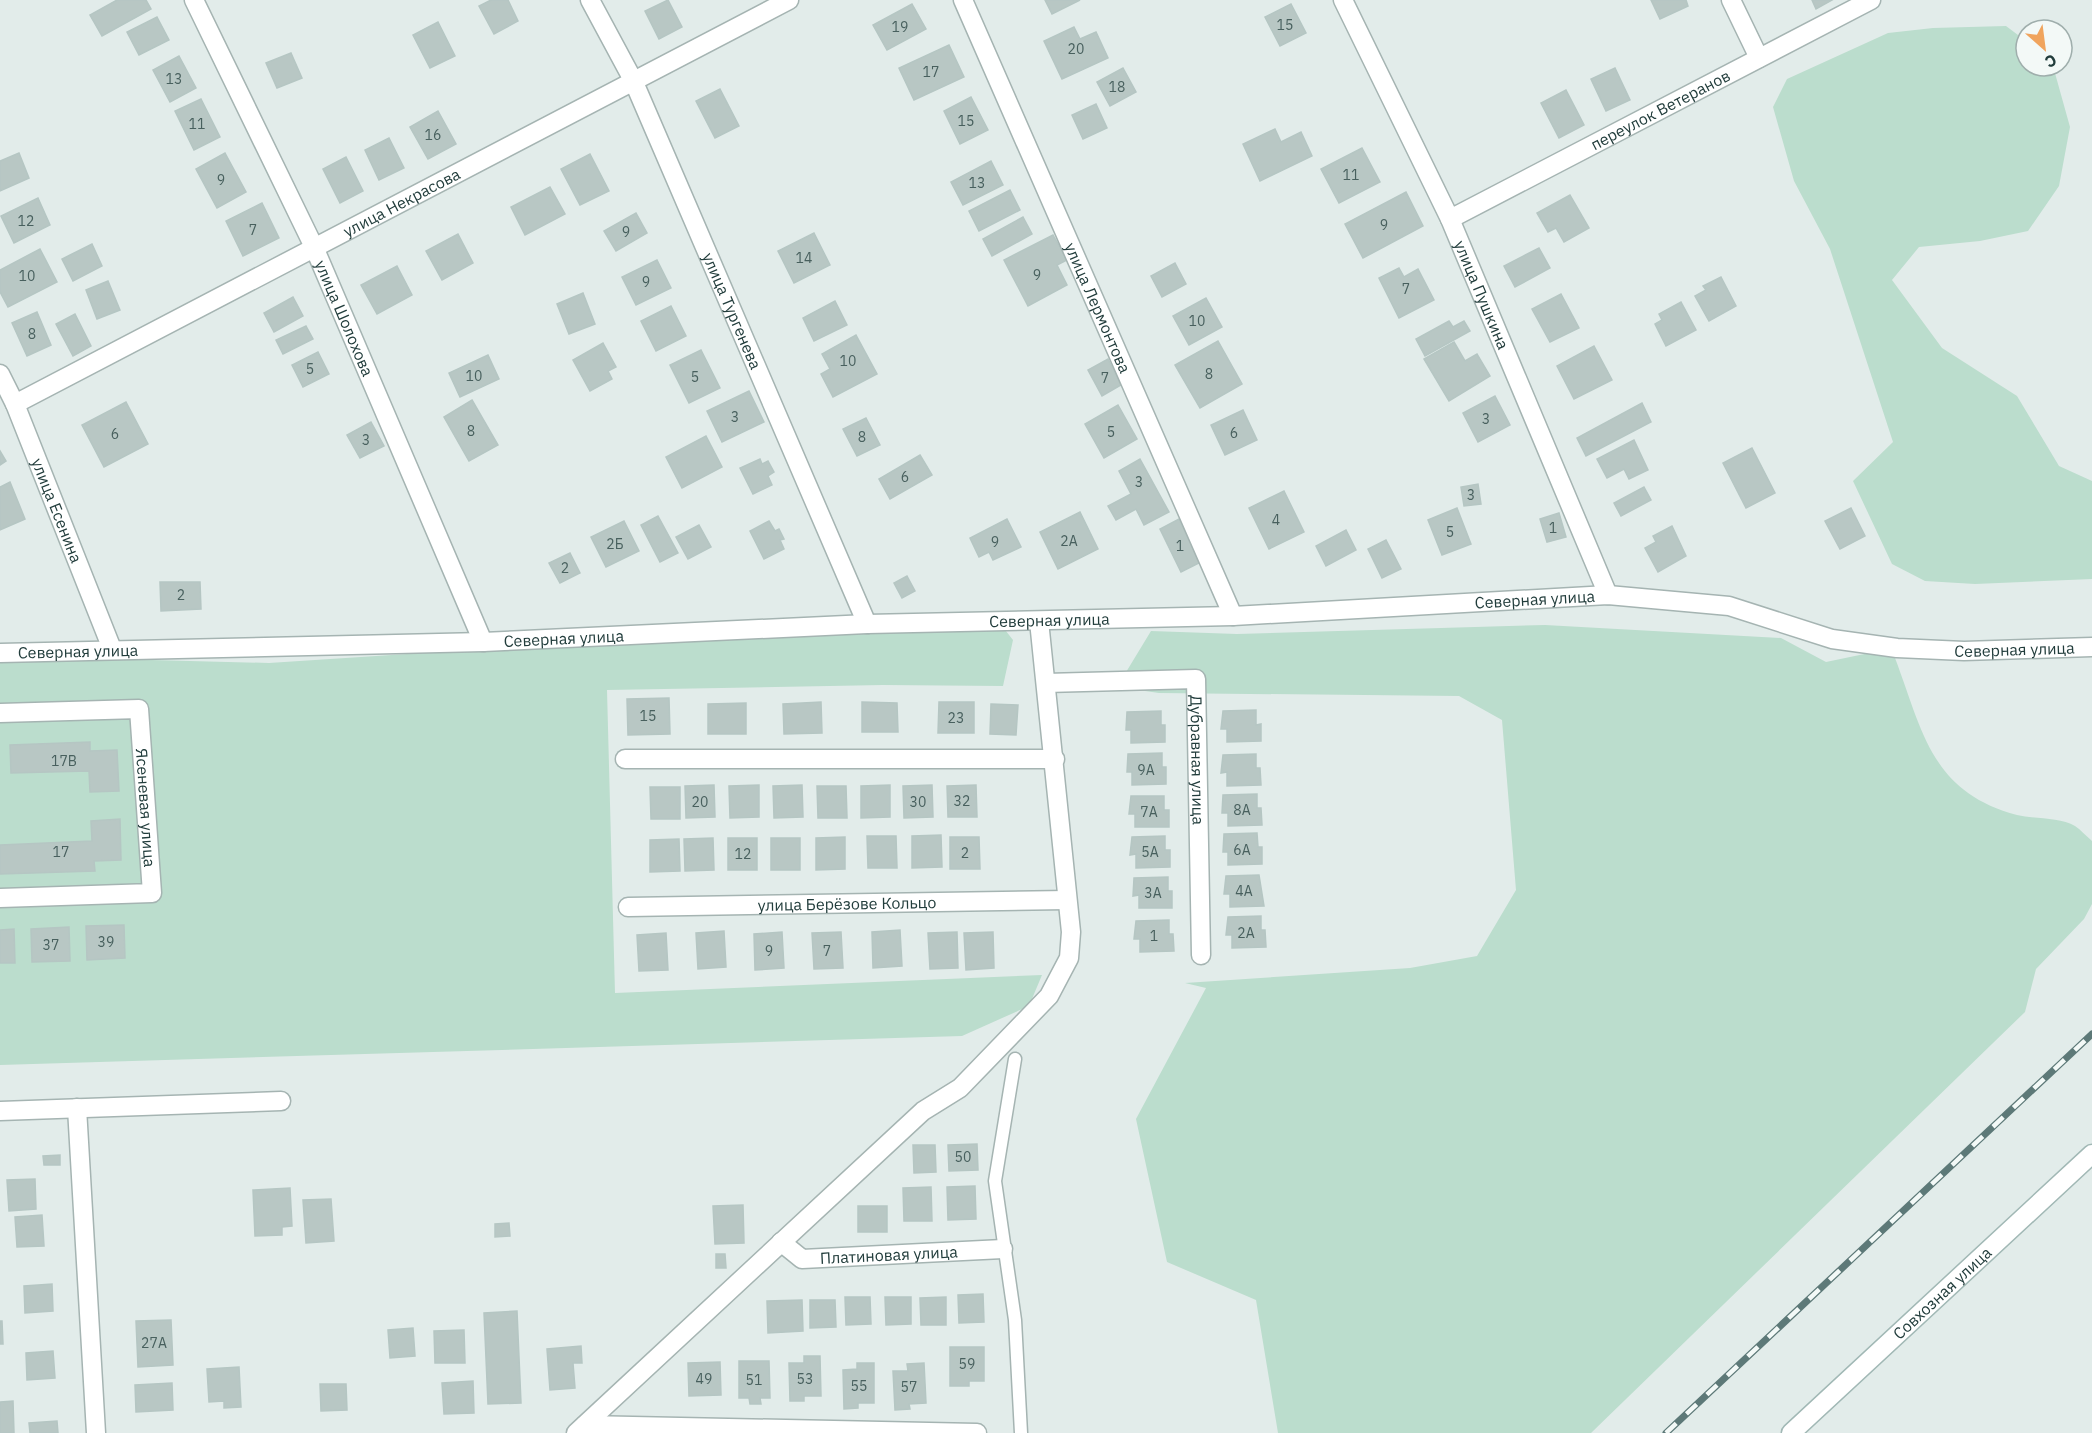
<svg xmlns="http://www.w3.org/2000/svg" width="2092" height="1433" viewBox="0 0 2092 1433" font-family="'IBM Plex Sans',sans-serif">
	<rect width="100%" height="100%" fill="#e2ecea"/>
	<g fill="#bbddcd">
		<path d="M2006 26 2026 41V66H2053L2070 127 2059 186 2028 231 1980 241 1919 247 1892 280 1942 348 2017 396 2059 466 2092 481V579L1975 584 1925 581 1892 564 1853 481 1893 442 1830 249 1794 181 1773 107 1787 79 1888 33 1933 28Z"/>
		<path d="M867 624 1002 626 1013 640 1003 686 883 685 607 690 615 993 1042 975 1029 1006 962 1036 0 1065V656L269 663Z"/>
		<path d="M1545 625 1781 638 1826 662 1874 652 1895 658C1923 732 1931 792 2017 815 2034 819 2060 817 2075 826 2081 830 2086 836 2092 841V904L2084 919 2036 969 2025 1012 1591 1433H1278L1256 1300 1167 1262 1136 1119 1206 988 1185 983 1410 968 1477 956 1516 890 1502 720 1459 696 1159 693 1117 687 1151 631 1237 634Z"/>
	</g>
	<g fill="#b8c7c4" stroke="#b5c6c3" stroke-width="1.5">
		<path d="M117 0H146L151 9 102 36 90 15Z"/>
		<path d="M491 0H508L518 21 494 34 479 6Z"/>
		<path d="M668 0 682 27 659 39 645 11Z"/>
		<path d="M1045 0H1080L1052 14Z"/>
		<path d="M1651 0H1686L1688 6 1660 19Z"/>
		<path d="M1812 0H1832L1816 9Z"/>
		<path d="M912 4 926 29 887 50 873 25Z"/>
		<path d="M1291 4 1306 33 1280 46 1265 17Z"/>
		<path d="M157 17 169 40 139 55 127 32Z"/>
		<path d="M438 22 455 56 430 68 413 35Z"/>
		<path d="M1074 27 1080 39 1096 32 1108 58 1062 79 1044 41Z"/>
		<path d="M949 45 964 77 914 100 899 68Z"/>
		<path d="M291 53 302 78 277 88 266 63Z"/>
		<path d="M179 56 196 88 170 102 153 70Z"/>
		<path d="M1123 68 1136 92 1110 106 1097 82Z"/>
		<path d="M1615 68 1630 100 1606 111 1591 79Z"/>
		<path d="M720 89 739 126 715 138 696 101Z"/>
		<path d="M1566 90 1584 125 1559 138 1541 103Z"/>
		<path d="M971 97 988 130 960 144 944 111Z"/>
		<path d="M201 99 220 137 194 150 175 111Z"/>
		<path d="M1096 104 1107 128 1083 139 1072 115Z"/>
		<path d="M438 111 456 144 428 159 410 127Z"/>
		<path d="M1275 129 1281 142 1301 132 1312 156 1260 181 1243 144Z"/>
		<path d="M389 138 404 168 379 180 365 150Z"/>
		<path d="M1362 148 1380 182 1339 203 1321 169Z"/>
		<path d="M19 153 29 178 0 191V161Z"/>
		<path d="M225 153 246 192 217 208 196 169Z"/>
		<path d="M590 154 609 191 580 205 561 169Z"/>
		<path d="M346 157 363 191 340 203 323 169Z"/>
		<path d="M991 161 1003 185 963 205 951 182Z"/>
		<path d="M550 187 565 214 525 235 511 207Z"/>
		<path d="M1010 190 1020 210 979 231 969 211Z"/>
		<path d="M1406 192 1423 226 1363 258 1345 224Z"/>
		<path d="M1570 195 1589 228 1564 242 1556 228 1548 232 1537 213Z"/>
		<path d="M38 198 50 225 14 243 1 216Z"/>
		<path d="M262 203 279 238 243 256 226 221Z"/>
		<path d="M636 213 647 233 616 251 604 231Z"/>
		<path d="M1023 217 1032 234 992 256 983 239Z"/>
		<path d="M814 233 830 265 794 283 778 251Z"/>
		<path d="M458 234 473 263 442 280 426 251Z"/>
		<path d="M1053 235 1067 260 1057 265 1067 285 1028 306 1004 260Z"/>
		<path d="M92 244 102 266 73 281 62 259Z"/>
		<path d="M1539 248 1550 268 1515 287 1504 266Z"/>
		<path d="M40 249 57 282 8 307 0 292V270Z"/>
		<path d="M657 260 671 288 636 305 622 277Z"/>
		<path d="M1175 263 1186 284 1162 297 1151 276Z"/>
		<path d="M397 266 412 295 377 314 361 285Z"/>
		<path d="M1399 268 1404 277 1418 269 1434 300 1399 318 1379 278Z"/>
		<path d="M1721 277 1736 306 1709 321 1695 296 1706 290 1703 286Z"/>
		<path d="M108 281 120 310 97 319 86 290Z"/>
		<path d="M583 293 595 324 569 334 557 304Z"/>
		<path d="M1561 294 1579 328 1550 342 1532 309Z"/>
		<path d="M293 297 303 316 274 332 264 313Z"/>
		<path d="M1206 298 1222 327 1189 345 1173 316Z"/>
		<path d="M835 301 847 325 814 341 803 318Z"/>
		<path d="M1681 302 1696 330 1666 346 1655 324 1662 320 1659 314Z"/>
		<path d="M671 306 686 336 656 351 641 321Z"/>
		<path d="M37 312 51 345 27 356 12 323Z"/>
		<path d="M75 314 91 346 73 356 56 324Z"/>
		<path d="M1449 321 1453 327 1464 321 1470 331 1425 356 1416 339Z"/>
		<path d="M306 326 313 339 283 354 276 340Z"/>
		<path d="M856 335 877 374 833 397 821 374 830 369 822 354Z"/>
		<path d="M1218 341 1242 384 1200 408 1175 365Z"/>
		<path d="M1454 342 1465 361 1477 354 1490 376 1449 401 1424 359Z"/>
		<path d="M603 343 616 367 608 371 612 379 590 391 573 360Z"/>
		<path d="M1594 346 1612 380 1574 399 1557 366Z"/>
		<path d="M701 350 720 388 689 403 670 365Z"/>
		<path d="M318 352 329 374 303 387 292 365Z"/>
		<path d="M488 355 499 379 460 397 449 373Z"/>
		<path d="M1108 359 1121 385 1102 396 1088 370Z"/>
		<path d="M749 391 764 422 722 442 707 411Z"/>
		<path d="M1495 396 1510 425 1478 442 1463 413Z"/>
		<path d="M472 400 498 445 469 461 444 417Z"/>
		<path d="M126 402 148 444 104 467 82 425Z"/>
		<path d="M1642 403 1651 422 1586 456 1577 438Z"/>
		<path d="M1118 405 1137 439 1104 458 1085 424Z"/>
		<path d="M1243 410 1257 440 1225 455 1211 425Z"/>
		<path d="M866 418 880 445 857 456 843 429Z"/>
		<path d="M371 422 384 446 360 458 347 435Z"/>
		<path d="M706 436 722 467 682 488 666 457Z"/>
		<path d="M1634 440 1648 470 1629 479 1624 469 1607 478 1597 459Z"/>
		<path d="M1752 448 1775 493 1746 508 1723 463Z"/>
		<path d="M0 451 6 461 0 465Z"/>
		<path d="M920 455 932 475 890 499 879 479Z"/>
		<path d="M760 459 762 464 768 461 774 472 768 476 772 485 753 494 740 468Z"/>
		<path d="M1140 459 1169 512 1144 525 1136 509 1116 520 1108 506 1131 494 1119 471Z"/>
		<path d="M10 482 25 519 0 530V487Z"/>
		<path d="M1478 484 1481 504 1464 506 1461 487Z"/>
		<path d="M1644 487 1651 500 1621 516 1614 503Z"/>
		<path d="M1284 491 1304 532 1269 549 1249 508Z"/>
		<path d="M1457 508 1471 544 1442 555 1428 520Z"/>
		<path d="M1851 508 1865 536 1840 549 1825 521Z"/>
		<path d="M1080 512 1098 549 1058 569 1040 532Z"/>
		<path d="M1559 513 1566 537 1547 542 1540 519Z"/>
		<path d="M658 516 678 553 660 562 641 525Z"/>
		<path d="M1007 519 1021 547 993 560 989 552 979 557 970 538Z"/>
		<path d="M1179 519 1201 562 1181 572 1160 529Z"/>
		<path d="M624 521 639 551 606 567 591 537Z"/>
		<path d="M769 521 775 531 779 529 784 539 780 540 784 549 764 559 750 531Z"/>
		<path d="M699 525 711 547 688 559 676 537Z"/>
		<path d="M1672 526 1686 556 1658 572 1645 548 1656 542 1653 536Z"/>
		<path d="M1346 530 1356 550 1326 566 1316 546Z"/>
		<path d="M1386 540 1401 569 1382 578 1368 549Z"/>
		<path d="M570 553 580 573 560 583 549 563Z"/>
		<path d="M907 576 915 591 902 598 894 583Z"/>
		<path d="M160 582H200L201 609 161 611Z"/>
		<path d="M669 698 670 734 628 735 627 699Z"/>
		<path d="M821 702 822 733 784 734 783 704Z"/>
		<path d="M862 702 897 703 898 732H862Z"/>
		<path d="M939 702H974V733H938Z"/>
		<path d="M746 703V734H708V704Z"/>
		<path d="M991 704 1018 705 1016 735 990 734Z"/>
		<path d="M1256 710V725L1261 724V741L1227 742V729H1221L1223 711Z"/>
		<path d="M1161 711V725H1165V742L1131 743V730H1126L1127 712Z"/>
		<path d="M90 742V751L117 750 119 791 90 792 89 771 11 773 10 745Z"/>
		<path d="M1162 753V767H1166V784L1132 785V772H1127L1128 754Z"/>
		<path d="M1256 754V768H1260L1261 785 1227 786V772L1221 773 1223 755Z"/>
		<path d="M714 785 715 817 686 818 685 786Z"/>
		<path d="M759 785V817L730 818 729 786Z"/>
		<path d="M802 785 803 817 774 818 773 786Z"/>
		<path d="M890 785V817L861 818V786Z"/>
		<path d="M932 785 933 817 904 818 903 786Z"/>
		<path d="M976 785 977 817H948L947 786Z"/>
		<path d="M817 786H846L847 818H818Z"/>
		<path d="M650 787H680V819H651Z"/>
		<path d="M1257 794V808H1261L1262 825 1228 826V813H1222L1223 795Z"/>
		<path d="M1131 796H1164V810H1169V827H1135V814H1129Z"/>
		<path d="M120 819 121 860 94 861 95 871 0 874V845L92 841 91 821Z"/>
		<path d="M1257 833 1258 847H1262V864L1228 865V852H1223L1224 834Z"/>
		<path d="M941 835 942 867 912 868V836Z"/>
		<path d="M867 836H896L897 868H868Z"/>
		<path d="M1165 836V850H1170V867L1136 868V854L1130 855 1132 837Z"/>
		<path d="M845 837V869L816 870V838Z"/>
		<path d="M950 837H979L980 869H950Z"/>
		<path d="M713 838 714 870 685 871 684 839Z"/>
		<rect x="728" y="838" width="29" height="32"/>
		<rect x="771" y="838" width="29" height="32"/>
		<path d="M679 839 680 871 650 872V840Z"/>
		<path d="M1259 875 1264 906 1230 907V894H1224L1226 876Z"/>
		<path d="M1168 877V891H1172V908H1139V895L1133 896 1134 878Z"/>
		<path d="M1261 916V930H1265L1266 947 1232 948V935H1226L1228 917Z"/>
		<path d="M1169 920V934H1173L1174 951 1140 952V939H1134L1136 921Z"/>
		<path d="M124 925 125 958 87 960 86 926Z"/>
		<path d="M69 927 70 961 32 962 31 929Z"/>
		<path d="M14 929 15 963H0V930Z"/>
		<path d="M900 930 902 966 873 968 872 932Z"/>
		<path d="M724 931 726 967 698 969 696 933Z"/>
		<path d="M782 932 784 968 755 970 754 934Z"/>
		<path d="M841 932 843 968 814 969 812 933Z"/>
		<path d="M957 932 958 968 930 969 928 933Z"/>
		<path d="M993 932 994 968 966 970 964 933Z"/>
		<path d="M666 933 668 970 639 971 637 935Z"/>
		<path d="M977 1144 978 1170 949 1171 948 1145Z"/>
		<path d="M913 1145H935L936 1172 914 1173Z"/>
		<path d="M60 1155V1165H44L43 1156Z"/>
		<path d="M35 1179 36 1209 9 1211 7 1180Z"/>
		<path d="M975 1186 976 1219 948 1220 947 1187Z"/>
		<path d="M931 1187 932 1221H904L903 1188Z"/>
		<path d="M290 1188 292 1226 282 1227V1235L255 1236 253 1190Z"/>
		<path d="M331 1199 334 1241 306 1243 303 1200Z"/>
		<path d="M743 1205 744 1243 715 1244 713 1206Z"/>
		<rect x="858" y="1206" width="29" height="26"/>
		<path d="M42 1215 44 1246 17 1247 15 1217Z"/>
		<path d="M509 1223 510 1236 495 1237V1224Z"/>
		<path d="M716 1254H725L726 1268H716Z"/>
		<path d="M52 1284 53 1311 25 1313 24 1286Z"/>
		<path d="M983 1294 984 1322 959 1323 958 1295Z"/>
		<path d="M845 1297H870L871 1324 846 1325Z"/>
		<path d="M885 1297H911V1324L886 1325Z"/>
		<path d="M946 1297V1325H921L920 1298Z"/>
		<path d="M802 1300 803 1331 768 1333 767 1301Z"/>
		<path d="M810 1300H835L836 1327 810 1328Z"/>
		<path d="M517 1311 521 1403 488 1404 484 1313Z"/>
		<path d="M171 1320 173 1365 138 1367 136 1321Z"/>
		<path d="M0 1321H2L3 1344H0Z"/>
		<path d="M413 1328 415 1356 390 1358 388 1330Z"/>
		<path d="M464 1330 465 1363H435L434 1331Z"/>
		<path d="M581 1346 582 1363H573L575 1388 550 1390 547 1349Z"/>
		<path d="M950 1347H984V1381H969V1386H950Z"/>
		<path d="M53 1351 55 1378 27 1380 26 1353Z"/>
		<path d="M804 1356H820L821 1396H804V1401H790L789 1363H804Z"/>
		<path d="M739 1361H769L770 1398H760L761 1404H750L749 1398H739Z"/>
		<path d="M720 1362 721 1395 689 1396 688 1363Z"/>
		<path d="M857 1363H874V1403H858V1408L844 1409 843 1370 857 1369Z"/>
		<path d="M924 1363 926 1403 909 1404 910 1409 895 1410 893 1371H908L907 1364Z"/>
		<path d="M239 1367 241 1407 224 1408V1401L209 1402 207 1369Z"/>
		<path d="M473 1381 474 1413 444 1414 442 1383Z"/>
		<path d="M172 1383 173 1410 136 1412 135 1385Z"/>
		<path d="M320 1384H346L347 1410 321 1411Z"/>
		<path d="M13 1401 14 1433H0V1402Z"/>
		<path d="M57 1421 58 1433H30L29 1423Z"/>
	</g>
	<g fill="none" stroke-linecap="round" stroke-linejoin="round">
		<defs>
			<path id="lane" d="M1015 1059 995 1181 1015 1320 1021 1433"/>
			<g id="street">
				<path id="s1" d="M194 0 314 247 483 642"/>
				<path id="s2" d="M590 0 633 80 867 624"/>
				<path id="s3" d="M963 0 1233 616"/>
				<path id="s4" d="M1343 0 1450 219 1608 595"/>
				<path d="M1731 0 1759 58"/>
				<path id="s5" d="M1450 219 1871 0"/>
				<path id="s6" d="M0 374 15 404 112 649"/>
				<path id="s7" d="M15 404 789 0"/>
				<path id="s8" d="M0 653 483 642 867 624 1233 616 1608 595 1729 606 1832 639 1897 648 1964 651 2092 647"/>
				<path id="s9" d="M1046 683 1196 679 1201 955"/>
				<path id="s10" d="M0 713 139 709 152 893 0 898"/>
				<path d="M625 759H1055"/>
				<path id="s11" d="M628 907 1067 900"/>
				<path d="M77 1108 96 1433"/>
				<path d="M0 1111 281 1101"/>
				<path id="s12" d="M781 1242 802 1259 1003 1249"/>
				<path d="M585 1425 977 1433"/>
				<path d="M576 1433 923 1111 960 1088 1049 996 1069 958 1071 932 1039 621"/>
			</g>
			<g id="secondary">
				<path id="s13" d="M1791 1433 2092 1154"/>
			</g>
		</defs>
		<use href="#lane" stroke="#a5b4b2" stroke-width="15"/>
		<use href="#street" stroke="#a5b4b2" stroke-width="21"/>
		<use href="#secondary" stroke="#a1b8b5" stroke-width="21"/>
		<use href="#lane" stroke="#fff" stroke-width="12"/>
		<use href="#street" stroke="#fff" stroke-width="18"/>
		<use href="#secondary" stroke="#fff" stroke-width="18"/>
		<defs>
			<path id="rail" d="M1666 1433 2092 1034"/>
		</defs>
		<use href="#rail" stroke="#5d7978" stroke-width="7"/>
		<use href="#rail" stroke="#f3f9f7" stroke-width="4.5" stroke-dasharray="14" stroke-linecap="butt"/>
	</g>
	<g text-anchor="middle" stroke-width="5" stroke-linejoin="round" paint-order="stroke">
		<g font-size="14" fill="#48605e">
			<text x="1285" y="30">15</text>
			<text x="900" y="32">19</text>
			<text x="1076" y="54">20</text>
			<text x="931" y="77">17</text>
			<text x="174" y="84">13</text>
			<text x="1117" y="92">18</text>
			<text x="966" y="126">15</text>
			<text x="197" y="129">11</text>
			<text x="433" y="140">16</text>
			<text x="1351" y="180">11</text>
			<text x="221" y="185">9</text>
			<text x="977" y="188">13</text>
			<text x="26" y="226">12</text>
			<text x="1384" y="230">9</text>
			<text x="253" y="235">7</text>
			<text x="626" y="237">9</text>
			<text x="804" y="263">14</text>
			<text x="1037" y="280">9</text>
			<text x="27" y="281">10</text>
			<text x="646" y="287">9</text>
			<text x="1406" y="294">7</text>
			<text x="1197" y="326">10</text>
			<text x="32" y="339">8</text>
			<text x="848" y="366">10</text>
			<text x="310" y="374">5</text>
			<text x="1209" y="379">8</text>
			<text x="474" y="381">10</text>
			<text x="695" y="382">5</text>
			<text x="1105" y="383">7</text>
			<text x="735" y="422">3</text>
			<text x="1486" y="424">3</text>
			<text x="471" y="436">8</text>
			<text x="1111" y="437">5</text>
			<text x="1234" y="438">6</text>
			<text x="115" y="439">6</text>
			<text x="862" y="442">8</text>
			<text x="366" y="445">3</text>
			<text x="905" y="482">6</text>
			<text x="1139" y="487">3</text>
			<text x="1471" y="500">3</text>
			<text x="1276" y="525">4</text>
			<text x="1553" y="533">1</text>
			<text x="1450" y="537">5</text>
			<text x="1069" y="546">2А</text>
			<text x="995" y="547">9</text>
			<text x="615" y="549">2Б</text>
			<text x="1180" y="551">1</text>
			<text x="565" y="573">2</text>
			<text x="181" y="600">2</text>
			<text x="648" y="721">15</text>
			<text x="956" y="723">23</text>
			<text x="64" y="766">17В</text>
			<text x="1146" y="775">9А</text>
			<text x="962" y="806">32</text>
			<text x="700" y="807">20</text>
			<text x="918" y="807">30</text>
			<text x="1242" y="815">8А</text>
			<text x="1149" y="817">7А</text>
			<text x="1242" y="855">6А</text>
			<text x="61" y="857">17</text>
			<text x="1150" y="857">5А</text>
			<text x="965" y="858">2</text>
			<text x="743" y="859">12</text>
			<text x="1244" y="896">4А</text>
			<text x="1153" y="898">3А</text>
			<text x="1246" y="938">2А</text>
			<text x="1154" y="941">1</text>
			<text x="106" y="947">39</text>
			<text x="51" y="950">37</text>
			<text x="769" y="956">9</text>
			<text x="827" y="956">7</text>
			<text x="963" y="1162">50</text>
			<text x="154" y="1348">27А</text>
			<text x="967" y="1369">59</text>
			<text x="704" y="1384">49</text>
			<text x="805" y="1384">53</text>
			<text x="754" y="1385">51</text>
			<text x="859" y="1391">55</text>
			<text x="909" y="1392">57</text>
		</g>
		<g font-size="16" fill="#223d3c" stroke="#f3f9f7">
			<text dy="6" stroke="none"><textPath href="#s5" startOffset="237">переулок Ветеранов</textPath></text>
			<text dy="6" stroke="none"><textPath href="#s7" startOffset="436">улица Некрасова</textPath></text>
			<text dy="6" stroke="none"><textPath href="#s4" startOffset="326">улица Пушкина</textPath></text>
			<text dy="6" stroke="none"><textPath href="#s3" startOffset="336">улица Лермонтова</textPath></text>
			<text dy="6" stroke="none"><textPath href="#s2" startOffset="342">улица Тургенева</textPath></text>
			<text dy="6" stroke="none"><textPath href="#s1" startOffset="352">улица Шолохова</textPath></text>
			<text dy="6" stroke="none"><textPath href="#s6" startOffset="148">улица Есенина</textPath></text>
			<text dy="6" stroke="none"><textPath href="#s8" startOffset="1536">Северная улица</textPath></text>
			<text dy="6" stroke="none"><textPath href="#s8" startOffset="1050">Северная улица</textPath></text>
			<text dy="6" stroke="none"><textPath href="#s8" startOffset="564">Северная улица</textPath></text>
			<text dy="6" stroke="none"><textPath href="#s8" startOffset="2022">Северная улица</textPath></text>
			<text dy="6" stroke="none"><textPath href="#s8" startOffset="78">Северная улица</textPath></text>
			<text dy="6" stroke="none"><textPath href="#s9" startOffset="231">Дубравная улица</textPath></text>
			<text dy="6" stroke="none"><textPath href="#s10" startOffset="238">Ясеневая улица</textPath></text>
			<text dy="6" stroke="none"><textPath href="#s11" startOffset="219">улица Берёзове Кольцо</textPath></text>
			<text dy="6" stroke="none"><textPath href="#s12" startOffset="114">Платиновая улица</textPath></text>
			<text dy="6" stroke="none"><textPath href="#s13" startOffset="206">Совхозная улица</textPath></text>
		</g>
	</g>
	<g transform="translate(2044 48) rotate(152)"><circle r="28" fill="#f3f9f7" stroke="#9faeac" stroke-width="1.5"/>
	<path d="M0-4.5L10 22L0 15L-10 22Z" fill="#f0a45d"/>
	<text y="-9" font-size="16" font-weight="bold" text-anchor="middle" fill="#223d3c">С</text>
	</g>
</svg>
